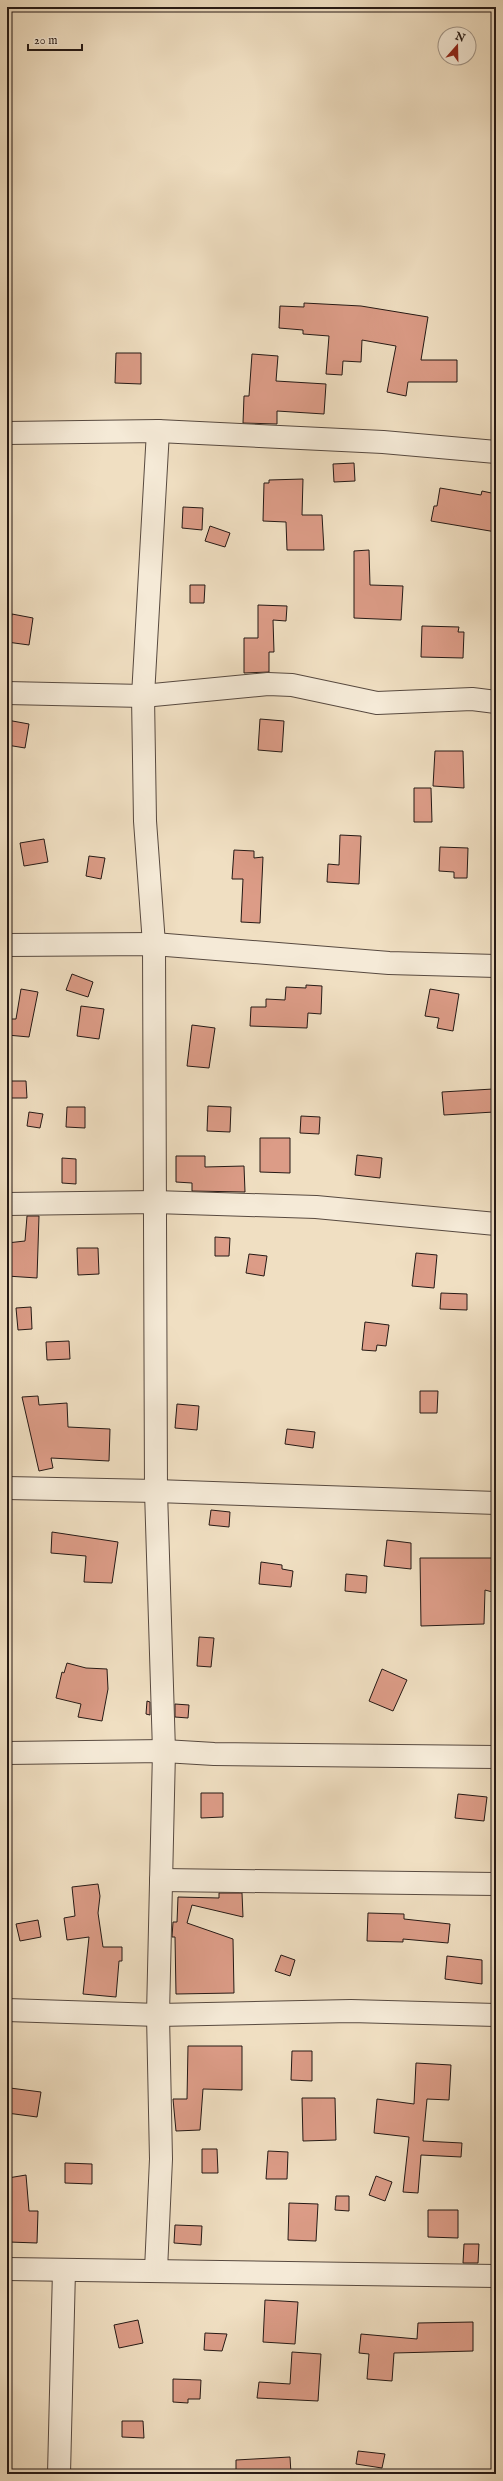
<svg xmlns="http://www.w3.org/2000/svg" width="503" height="2481" viewBox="0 0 503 2481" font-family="'IM FELL English',serif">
	<rect width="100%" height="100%" fill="#f0dfc2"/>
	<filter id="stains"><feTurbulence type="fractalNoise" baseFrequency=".005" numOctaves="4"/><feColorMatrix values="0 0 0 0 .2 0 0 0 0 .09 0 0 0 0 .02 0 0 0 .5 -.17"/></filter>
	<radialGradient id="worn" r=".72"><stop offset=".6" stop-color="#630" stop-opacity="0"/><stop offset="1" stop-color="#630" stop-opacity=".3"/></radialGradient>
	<g fill="#dc9c87" stroke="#251915">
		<path d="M304 303 361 306 428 317 421 360H457V382H408L406 396 387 392 396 346 362 340 361 362 343 361 342 375 326 374 329 336 303 334V330L279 328 280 306 304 307Z"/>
		<path d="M116 353H141V384L115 383Z"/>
		<path d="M252 354 278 356 276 381 326 384 324 414 277 411V424L243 423 244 396H249Z"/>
		<path d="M354 463 355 481 334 482 333 464Z"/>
		<path d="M303 479 302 515H322L324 550H287L286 522 263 521 264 483H269V480Z"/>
		<path d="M440 488 481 495 482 491 496 494V532L431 521 434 506H437Z"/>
		<path d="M183 507 203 508 202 530 182 528Z"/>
		<path d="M210 526 230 533 225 547 205 541Z"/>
		<path d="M369 550 370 585 403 586 401 620 354 618V551Z"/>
		<path d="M190 585H205L204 603H190Z"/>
		<path d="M258 605 287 606 286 621 273 620 274 652H269V672L244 673V638H258Z"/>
		<path d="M12 614 33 618 29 645 7 642Z"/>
		<path d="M422 626 459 627 458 632H464L463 658 421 657Z"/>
		<path d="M260 719 284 721 282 752 258 750Z"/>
		<path d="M7 720 29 724 25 748 7 745Z"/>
		<path d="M435 751H463L464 788 433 786Z"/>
		<path d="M414 788H431L432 822H414Z"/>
		<path d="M340 835 361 836 359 884 327 882 328 864 339 865Z"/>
		<path d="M44 839 48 862 24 866 20 843Z"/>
		<path d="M440 847 468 848 467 878H454V872L439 871Z"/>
		<path d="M234 850 254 851V858L263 857 260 923 241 922 243 879H232Z"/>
		<path d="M89 856 105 858 101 879 86 876Z"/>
		<path d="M72 974 93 982 88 997 66 990Z"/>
		<path d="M306 985 322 986 321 1014 308 1013 307 1028 250 1026 251 1007H266V999L285 1000 286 987 306 988Z"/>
		<path d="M21 989 38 992 29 1037 7 1035V1019H16Z"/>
		<path d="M430 989 459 994 453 1031 437 1028 439 1018 425 1016Z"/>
		<path d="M81 1006 104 1009 99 1039 77 1036Z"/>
		<path d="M192 1025 215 1028 209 1068 187 1066Z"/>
		<path d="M7 1081H26L27 1098H7Z"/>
		<path d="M493 1089 494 1112 444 1115 442 1092Z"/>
		<path d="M208 1106 231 1107 230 1132 207 1131Z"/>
		<path d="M67 1107H85V1128L66 1127Z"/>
		<path d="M29 1112 43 1114 40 1128 27 1126Z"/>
		<path d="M301 1116 320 1117 319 1134 300 1133Z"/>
		<path d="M260 1138H290V1173L260 1172Z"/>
		<path d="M357 1155 382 1158 380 1178 355 1175Z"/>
		<path d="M176 1156H205V1167L244 1166 245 1192 192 1191V1183L176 1182Z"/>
		<path d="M62 1158 76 1159V1184L62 1183Z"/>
		<path d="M27 1216H39L37 1278 7 1276V1243L25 1241Z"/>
		<path d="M215 1237 230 1238 229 1256H215Z"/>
		<path d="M77 1248H98L99 1274 78 1275Z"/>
		<path d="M416 1253 437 1255 434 1288 412 1286Z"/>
		<path d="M249 1254 267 1256 264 1276 246 1273Z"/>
		<path d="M441 1293 467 1294V1310L440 1309Z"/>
		<path d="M31 1307 32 1329 18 1330 16 1308Z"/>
		<path d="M365 1322 389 1325 386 1346 377 1345 376 1351 362 1350Z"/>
		<path d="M69 1341 70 1359 47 1360 46 1342Z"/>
		<path d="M420 1391H438L437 1413H420Z"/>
		<path d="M38 1396 39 1405 67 1403 68 1427 110 1429 109 1461 51 1458 53 1468 39 1471 22 1397Z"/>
		<path d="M177 1404 199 1406 197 1430 175 1428Z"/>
		<path d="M287 1429 315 1432 313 1448 285 1444Z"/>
		<path d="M211 1510 230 1512 229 1527 209 1525Z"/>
		<path d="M52 1532 118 1542 112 1583 84 1582 86 1556 51 1553Z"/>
		<path d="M387 1540 411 1543V1569L384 1566Z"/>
		<path d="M420 1558H496V1593L485 1590 484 1624 421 1626Z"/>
		<path d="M261 1562 282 1565V1569L293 1571 291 1587 259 1584Z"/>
		<path d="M346 1574 367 1576 366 1593 345 1591Z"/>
		<path d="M199 1637 214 1638 211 1667 197 1666Z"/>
		<path d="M67 1663 86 1668 107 1669 108 1689 102 1721 78 1717 81 1704 56 1698 62 1672 64 1673Z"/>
		<path d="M382 1669 407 1680 393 1711 369 1701Z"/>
		<path d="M147 1701 150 1702V1715L146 1714Z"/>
		<path d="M175 1704 189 1705 188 1718 175 1717Z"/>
		<path d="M201 1793H223V1817L201 1818Z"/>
		<path d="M458 1794 487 1797 484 1821 455 1818Z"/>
		<path d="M98 1884 100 1896 98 1913 103 1947H122V1961H119L116 1997 83 1994 89 1937 67 1940 64 1918 75 1916 72 1887Z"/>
		<path d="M219 1893H242L243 1917 192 1905 187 1923 233 1939 234 1993 176 1994 175 1937H172L173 1922H177L178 1897 219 1898Z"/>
		<path d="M368 1913 404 1914V1919L450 1924 448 1943 403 1939V1942L367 1941Z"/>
		<path d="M38 1920 41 1937 20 1941 16 1924Z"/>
		<path d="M281 1955 295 1960 290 1976 275 1971Z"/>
		<path d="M447 1956 482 1960V1984L445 1979Z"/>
		<path d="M188 2046H242V2090L203 2089 200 2130 176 2131 173 2099H187Z"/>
		<path d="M292 2051H312V2081L291 2080Z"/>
		<path d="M416 2063 451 2065 449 2100 427 2099 423 2141 462 2143 461 2157 421 2155 418 2193 403 2192 409 2137 374 2133 377 2099 414 2104Z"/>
		<path d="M10 2088 41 2092 37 2117 7 2113Z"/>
		<path d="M302 2098H335L336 2140 303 2141Z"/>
		<path d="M202 2149H217L218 2173H202Z"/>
		<path d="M268 2151 288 2152 287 2179H266Z"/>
		<path d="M65 2163 92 2164V2184L65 2183Z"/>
		<path d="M26 2175 29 2211H38L37 2243 9 2242 8 2178Z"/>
		<path d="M376 2176 392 2182 385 2201 369 2195Z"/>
		<path d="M336 2196H349V2211L335 2210Z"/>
		<path d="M289 2203 318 2204 316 2241 288 2240Z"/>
		<path d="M428 2210H458V2238L428 2237Z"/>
		<path d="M175 2225 202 2226 201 2245 174 2243Z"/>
		<path d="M464 2244H479L478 2263H463Z"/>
		<path d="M265 2300 298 2302 295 2344 263 2342Z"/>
		<path d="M138 2320 143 2343 119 2348 114 2325Z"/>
		<path d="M473 2322V2351L394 2353 392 2381 367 2379 369 2354 359 2353 361 2334 417 2339 418 2323Z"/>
		<path d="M205 2333 227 2334 222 2351 204 2350Z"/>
		<path d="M292 2352 321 2354 318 2401 257 2398 259 2382 290 2384Z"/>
		<path d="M173 2379 201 2380 200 2399H188V2403L173 2402Z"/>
		<path d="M122 2421H143L144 2438 122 2437Z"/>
		<path d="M358 2451 385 2454 382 2468 356 2464Z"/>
		<path d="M290 2457 291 2474H236V2460Z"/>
	</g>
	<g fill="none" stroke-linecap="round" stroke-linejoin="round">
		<defs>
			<g id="minor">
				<path d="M7 433 158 431 383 442 496 452"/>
				<path d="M7 693 143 696 268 684 292 685 377 703 472 699 496 702"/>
				<path d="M7 945 154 944 389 963 496 966"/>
				<path d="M7 1204 155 1202 316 1207 496 1224"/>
				<path d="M7 1488 156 1491 496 1503"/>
				<path d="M7 1753 164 1751 214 1754 496 1757"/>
				<path d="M161 1880 496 1884"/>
				<path d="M7 2010 158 2015 351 2011 496 2015"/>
				<path d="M7 2269 496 2276"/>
				<path d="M156 2270 161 2159 158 2015 164 1751 156 1491 154 944 145 821 143 696 158 431"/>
				<path d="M59 2474 64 2270"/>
			</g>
		</defs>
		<use href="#minor" stroke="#584a40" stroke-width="24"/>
		<use href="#minor" stroke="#f5ead7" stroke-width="22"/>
	</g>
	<rect width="503" height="2481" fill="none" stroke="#f0dfc2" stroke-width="24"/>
	<rect x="8" y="8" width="487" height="2465" fill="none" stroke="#251915" stroke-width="2"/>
	<rect x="12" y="12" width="479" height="2457" fill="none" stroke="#251915"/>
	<g transform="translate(457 46) rotate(20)"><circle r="19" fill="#f5ead7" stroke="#a29689"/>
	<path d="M0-3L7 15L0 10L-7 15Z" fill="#8f2418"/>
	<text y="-6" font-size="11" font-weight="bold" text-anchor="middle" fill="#251915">N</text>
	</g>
	<path d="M28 44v6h54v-6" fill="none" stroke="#251915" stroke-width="2"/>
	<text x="34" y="44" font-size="12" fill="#251915" stroke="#f5ead7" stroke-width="3" paint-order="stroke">20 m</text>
	<rect width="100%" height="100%" filter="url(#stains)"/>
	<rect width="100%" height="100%" fill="url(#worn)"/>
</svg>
